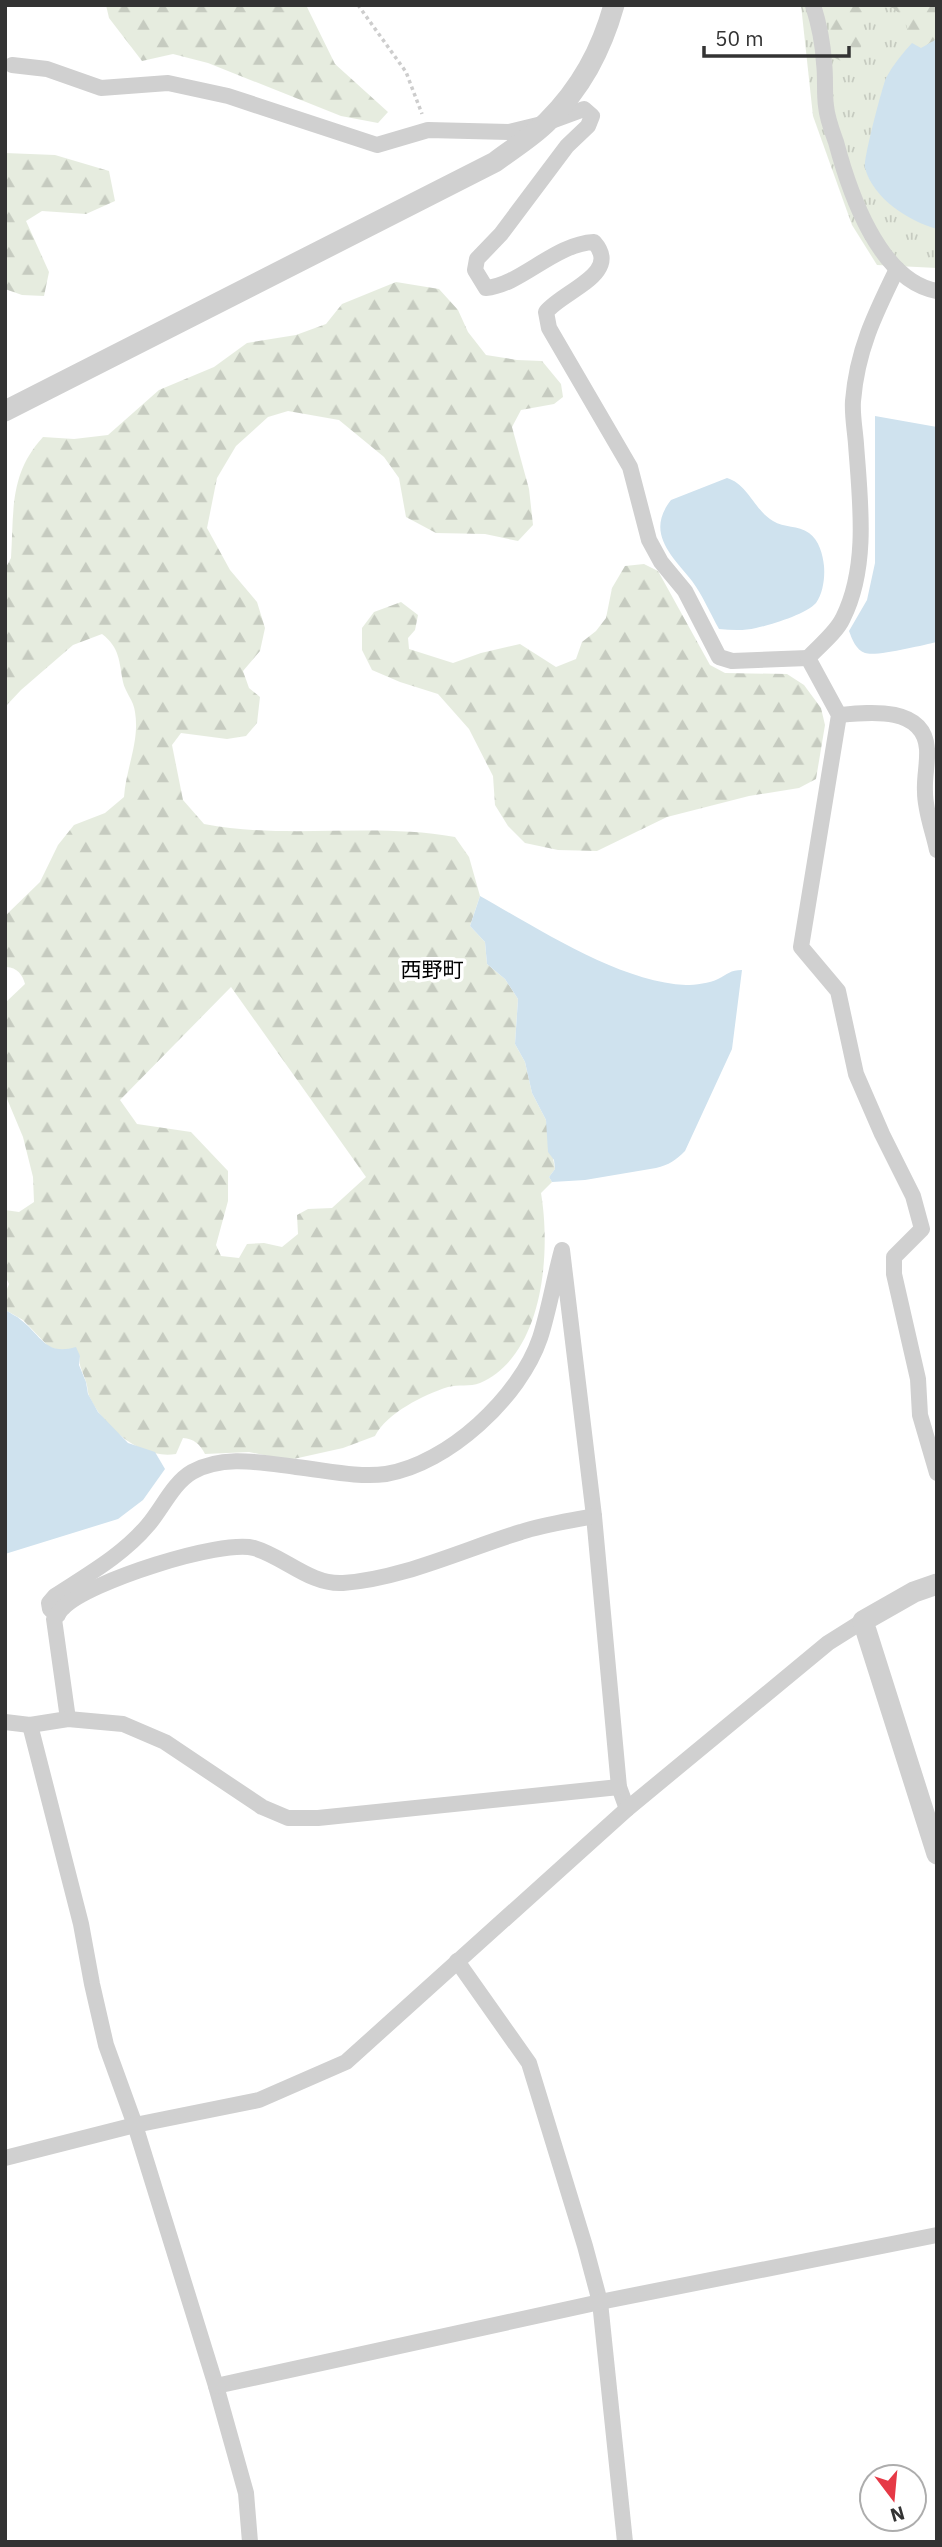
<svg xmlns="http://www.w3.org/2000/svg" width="942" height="2547" viewBox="0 0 942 2547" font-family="'IBM Plex Sans','Noto Sans JP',sans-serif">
	<defs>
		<pattern id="grass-tufts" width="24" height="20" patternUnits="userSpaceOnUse" patternTransform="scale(1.75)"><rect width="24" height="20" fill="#e6ecdf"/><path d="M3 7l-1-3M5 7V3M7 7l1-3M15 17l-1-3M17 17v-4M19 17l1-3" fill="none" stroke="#c6cbc0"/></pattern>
		<pattern id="forest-firs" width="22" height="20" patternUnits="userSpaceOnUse" patternTransform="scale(1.75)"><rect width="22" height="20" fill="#e6ecdf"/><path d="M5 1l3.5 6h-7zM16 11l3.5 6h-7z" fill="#c6cbc0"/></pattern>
	</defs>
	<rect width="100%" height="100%" fill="#fff"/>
	<path fill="url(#grass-tufts)" d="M801 5H937V268L877 265 852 225 813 116Z"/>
	<g fill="url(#forest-firs)" fill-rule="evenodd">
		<path d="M106 5H306L335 64 388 112 378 123 341 116 208 63 173 54 142 61 109 18Z"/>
		<path d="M830 5H937V39L921 48 912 43 904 18 893 8 870 7 861 13C864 36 868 52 843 62L831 56Z"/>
		<path d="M5 153 55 155 109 171 115 201 86 214 42 211 26 221 49 272 44 296 22 295 5 289Z"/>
		<path d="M396 282 439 289 458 310 468 332 486 355 517 360 542 361 561 384 563 397 554 404 521 410 512 427 529 489 533 525 518 541 485 534 436 533 406 517 399 478 384 457 339 420 288 411 268 417 236 446 217 478 207 528 230 570 257 602 265 628 260 651 243 671 249 688 260 697 257 723 246 736 227 739 181 733 172 745 183 800 204 824C287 840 372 822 455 837L469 857 480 896 470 926 485 942 487 964 505 979 518 999 515 1044 525 1062 532 1093 546 1120 555 1169 549 1177 552 1182 541 1193C551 1252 544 1355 480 1383 470 1387 458 1384 448 1387 423 1395 387 1413 375 1436L343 1448 289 1460 249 1452 205 1454C200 1444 194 1439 183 1438L176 1454C141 1460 104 1427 90 1398 87 1392 88 1387 86 1382 83 1371 78 1366 80 1356L49 1347 23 1320 7 1311C4 1302 5 1293 9 1284L5 1276V1210L19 1212 34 1202 33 1177 23 1137 5 1094V1003L25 984C23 975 16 966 5 967V916L40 882 58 845 74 825 105 813 124 797C126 768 140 741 135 712 134 701 125 692 123 682 119 661 120 648 102 634L73 645 21 690 5 707V569L11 558C14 511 9 474 43 437L74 439 108 435 159 390 214 367 247 343 296 335 326 324 342 304ZM231 987 366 1177 332 1208 308 1209 297 1215 298 1234 282 1247 264 1243 247 1244 239 1258 221 1256 216 1245 228 1201V1171L191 1132 137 1124 120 1100Z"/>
		<path d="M644 564 658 571 710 665 725 673 787 674 804 685 821 708 825 725 816 779 799 788 749 796 667 817 597 851 558 850 525 843 508 826 495 805 493 776 469 729 438 694 400 682 372 670 362 650V628L374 612 401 602 418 615 415 630 408 638 409 649 453 663 481 653 520 644 556 667 576 659 582 642 596 631 606 618 612 588 625 566Z"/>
	</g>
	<g fill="#cfe2ee">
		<path d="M937 39V229C908 221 873 198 865 168 863 160 882 88 886 78 893 65 902 54 912 43L921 48Z"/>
		<path d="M875 416 937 427V642C923 645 876 657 865 653 856 650 852 639 849 631L867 600 875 563Z"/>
		<path d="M727 478C748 484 755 511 773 521 784 528 798 525 809 533 819 540 823 555 824 566 825 578 823 593 816 603 806 614 771 625 756 628 744 631 731 630 719 629 710 613 703 596 692 581 672 556 645 533 671 500Z"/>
		<path d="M480 896C537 928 621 983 686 985 695 985 710 983 718 979 728 974 730 970 742 970L732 1049 685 1151C676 1160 669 1165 656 1168L585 1180 552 1182 549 1177 555 1169 554 1160 548 1152 546 1120 532 1093 525 1062 515 1044 518 999 505 979 487 964 485 942 470 926Z"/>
		<path d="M5 1307 7 1311C11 1314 17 1316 21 1320 42 1336 45 1356 76 1347L80 1356 79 1365 86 1382 88 1394 98 1412 128 1443 155 1452 165 1469 143 1500 118 1519 5 1554Z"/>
	</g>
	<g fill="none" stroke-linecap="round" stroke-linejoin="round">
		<path stroke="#cdcdcd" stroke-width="3.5" stroke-dasharray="3.5 3.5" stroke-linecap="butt" d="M358 5 406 72 422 114"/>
		<g stroke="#d0d0d0" stroke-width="16">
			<path d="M813 5C819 24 823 44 824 63 826 77 824 92 826 106 827 118 832 131 836 142 849 191 879 281 937 291"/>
			<path d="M12 65 47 69 101 88 168 83 228 96 377 145 428 130 509 132 546 123 584 109 592 116 588 126 567 146 501 234 477 259 475 270 486 288C521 285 554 244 594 242 622 274 564 290 546 312L549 328 630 467 649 540 661 562 685 591 719 657 732 661 808 658"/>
			<path d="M897 269C875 314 857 350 853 401 852 415 855 430 856 444 860 500 869 566 843 618 836 633 819 646 808 658L839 715 801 947 838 991 856 1074 882 1134 913 1196 922 1229 894 1257V1274L918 1379 920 1415 937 1473"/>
			<path d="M839 715C870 712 924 706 927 749 928 763 924 778 925 792 925 811 933 831 937 850"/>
			<path d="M58 1615 50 1609 49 1603 55 1596C87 1575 123 1555 148 1525 162 1509 173 1483 192 1472 223 1454 263 1463 296 1467 325 1470 358 1478 386 1474 448 1464 520 1397 540 1338 549 1310 554 1279 562 1250L594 1516 619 1787 627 1809"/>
			<path d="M68 1719 54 1619C57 1615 60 1610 64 1607 88 1582 221 1539 254 1548 285 1557 310 1585 343 1583 402 1579 465 1549 521 1532 545 1524 570 1521 594 1516"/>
			<path d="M5 1722 30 1725 68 1719 123 1724 165 1742 262 1807 288 1818H318L619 1787"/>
			<path d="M30 1725 81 1924 92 1984 106 2045 135 2125 216 2386 246 2493 250 2542"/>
			<path d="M457 1961 529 2063 585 2246 600 2302 625 2542"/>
			<path d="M5 2158 135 2125 259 2100 346 2062 627 1809 828 1643 863 1621"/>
			<path d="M216 2386 600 2302 937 2235"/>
		</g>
		<g stroke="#d0d0d0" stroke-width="21">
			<path d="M5 411 495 162C512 149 532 137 547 122 581 88 601 51 614 5"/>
			<path d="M937 1584 914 1592 863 1621 937 1854"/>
		</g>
	</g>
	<g text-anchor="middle" stroke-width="7" stroke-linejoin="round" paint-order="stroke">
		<g font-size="21" fill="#000" stroke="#fff">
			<text x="432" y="977">西野町</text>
		</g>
	</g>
	<rect width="942" height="2547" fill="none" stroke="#333333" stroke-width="14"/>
	<g transform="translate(893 2498) rotate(164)"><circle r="33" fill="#ffffff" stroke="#adadad" stroke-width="2"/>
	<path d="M0-5L12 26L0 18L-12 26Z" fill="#e63946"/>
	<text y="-10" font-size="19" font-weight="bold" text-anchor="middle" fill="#333333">N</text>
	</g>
	<path d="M704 46v10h145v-10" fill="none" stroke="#333333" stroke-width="3.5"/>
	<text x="715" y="46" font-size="21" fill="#333333" stroke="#ffffff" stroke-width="5" paint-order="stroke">50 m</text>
</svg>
